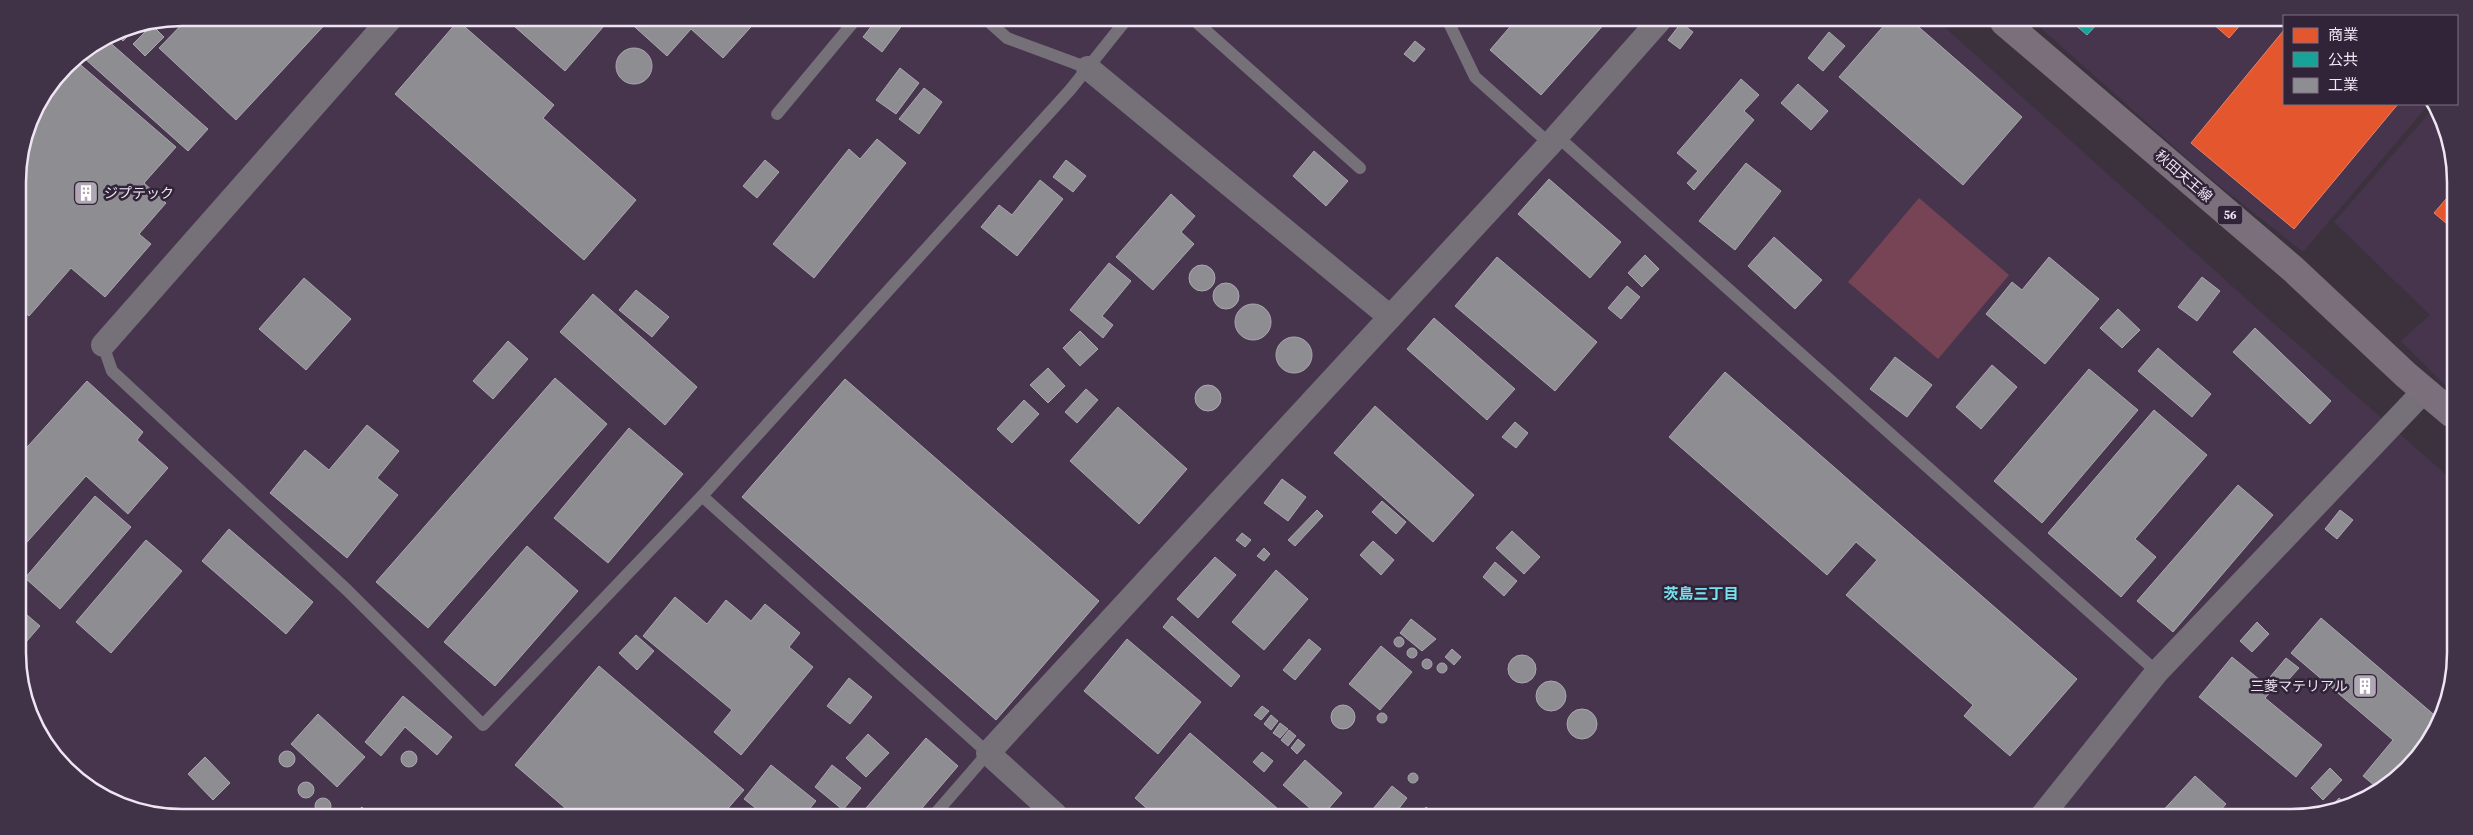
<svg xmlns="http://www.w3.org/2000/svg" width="2473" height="835" viewBox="0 0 2473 835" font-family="'Source Serif 4','Noto Sans JP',serif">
	<rect width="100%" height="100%" fill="#3b323e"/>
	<g fill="#47354e">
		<path d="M183 18 1939 22 2254 306 2451 479 2450 695 2428 744 2391 783 2353 805 2301 817 140 812 91 790 59 761 21 684 18 172 30 119 66 66 120 30Z"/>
		<path d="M2034 22 2284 23V104H2429L2303 252 2200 170Z"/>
		<path d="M2432 110 2452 151 2451 391 2401 341 2430 315 2334 222Z"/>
	</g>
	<path fill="#745" d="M1919 198 2009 275 1938 359 1848 282Z"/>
	<g fill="#e4572e" stroke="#e78269">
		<path d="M2212 23H2242L2229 38Z"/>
		<path d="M2284 30V104H2398L2294 229 2191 143Z"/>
		<path d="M2452 192V228L2434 213Z"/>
	</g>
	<path fill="#17a398" stroke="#58b7b3" d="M2073 23H2098L2087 35Z"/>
	<g fill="#8d8d92" stroke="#aaa7af">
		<path d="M188 18H331L236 120 159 48Z"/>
		<path d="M355 18H365L360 23Z"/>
		<path d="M505 18 610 19 565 71Z"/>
		<path d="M626 19H758L723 58 691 29 667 56Z"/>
		<path d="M877 19 906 20 882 52 863 37Z"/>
		<path d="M458 21 554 105 543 118 636 200 584 260 395 94Z"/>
		<path d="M1515 21H1607L1541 95 1490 50Z"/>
		<path d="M1887 22H1913L2022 117 1963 185 1839 77Z"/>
		<path d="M1681 23 1693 32 1680 49 1668 40Z"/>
		<path d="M152 25 164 37 145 56 133 44Z"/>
		<path d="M138 26 123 41 116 33 120 30Z"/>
		<path d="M1829 32 1845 46 1823 71 1808 58Z"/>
		<path d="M106 39 208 129 188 151 84 58 93 48Z"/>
		<path d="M1415 41 1425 49 1414 62 1404 54Z"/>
		<circle cx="634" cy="66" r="18"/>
		<path d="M75 60 176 147 144 183 166 203 139 234 151 244 105 297 71 268 29 316 19 308 18 172 30 119 66 66Z"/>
		<path d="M900 68 919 83 896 114 876 100Z"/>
		<path d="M1741 79 1759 95 1744 111 1754 120 1694 190 1687 183 1698 171 1677 153Z"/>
		<path d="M1798 84 1828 111 1811 130 1781 103Z"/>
		<path d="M924 88 942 102 919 134 899 119Z"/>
		<path d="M877 139 906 163 814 278 773 244 849 149 860 159Z"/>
		<path d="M1314 151 1348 181 1326 206 1293 176Z"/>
		<path d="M765 160 779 172 757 198 743 186Z"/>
		<path d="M1066 160 1086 176 1073 192 1053 177Z"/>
		<path d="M1746 163 1781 191 1735 250 1699 221Z"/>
		<path d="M1549 179 1621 242 1590 278 1518 214Z"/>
		<path d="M1040 180 1063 199 1017 256 981 227 999 205 1012 215Z"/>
		<path d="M1171 194 1195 216 1181 232 1194 244 1153 290 1116 257Z"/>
		<path d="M1774 237 1822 280 1795 309 1748 266Z"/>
		<path d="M1645 255 1659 269 1642 287 1628 273Z"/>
		<path d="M1497 257 1597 342 1555 391 1455 306Z"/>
		<path d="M2049 257 2099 299 2045 364 1986 314 2012 282 2022 290Z"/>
		<path d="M1109 263 1131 281 1102 316 1113 325 1103 338 1070 310Z"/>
		<circle cx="1202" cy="278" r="13"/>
		<path d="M2202 277 2220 291 2197 321 2178 307Z"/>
		<path d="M304 278 351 319 306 370 259 329Z"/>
		<circle cx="1226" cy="296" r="13"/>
		<path d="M1627 286 1640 297 1621 319 1608 308Z"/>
		<path d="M636 290 669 317 652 337 619 310Z"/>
		<path d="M593 294 697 387 665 425 560 332Z"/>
		<circle cx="1253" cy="322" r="18"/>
		<path d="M2118 309 2140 330 2122 348 2100 328Z"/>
		<path d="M1434 318 1515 389 1487 420 1407 349Z"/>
		<path d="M2255 328 2331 401 2310 424 2233 352Z"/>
		<path d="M1080 331 1098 349 1080 366 1063 348Z"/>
		<circle cx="1294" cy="355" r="18"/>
		<path d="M19 339 26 346 19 355Z"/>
		<path d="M508 341 528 359 493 399 473 381Z"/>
		<path d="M2158 348 2211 394 2192 417 2138 371Z"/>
		<path d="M1895 357 1932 385 1907 417 1870 389Z"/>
		<path d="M1992 365 2017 387 1981 429 1956 407Z"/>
		<path d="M1048 368 1065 386 1048 403 1030 385Z"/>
		<path d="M2089 369 2138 410 2042 523 1994 481Z"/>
		<path d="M1725 372 2077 679 2010 756 1964 716 1973 705 1846 595 1877 560 1856 542 1827 575 1669 437Z"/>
		<path d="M555 378 607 424 428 628 376 582Z"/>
		<path d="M845 379 1099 601 996 720 742 497Z"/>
		<path d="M87 381 143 432 137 440 168 468 128 514 86 476 20 550 19 456Z"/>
		<circle cx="1208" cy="398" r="13"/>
		<path d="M1086 389 1098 400 1077 423 1065 412Z"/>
		<path d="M19 392 27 398 19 407Z"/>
		<path d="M1024 400 1039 414 1012 443 997 429Z"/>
		<path d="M1375 406 1474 495 1433 542 1334 453Z"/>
		<path d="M1118 407 1187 469 1139 524 1070 461Z"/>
		<path d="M2154 410 2207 455 2135 539 2156 557 2121 597 2048 533Z"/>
		<path d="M1515 422 1528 433 1516 448 1502 437Z"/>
		<path d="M367 425 399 451 377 478 398 495 347 558 270 493 305 450 329 470Z"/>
		<path d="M629 428 683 474 608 563 554 518Z"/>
		<path d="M1282 479 1306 497 1288 521 1264 503Z"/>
		<path d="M2238 485 2273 515 2173 632 2137 601Z"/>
		<path d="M95 496 131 527 60 609 25 578Z"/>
		<path d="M1382 501 1406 522 1396 534 1372 512Z"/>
		<path d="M1317 510 1323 516 1295 546 1288 540Z"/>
		<path d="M2340 510 2353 520 2337 539 2325 529Z"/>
		<path d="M229 529 313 602 286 634 202 561Z"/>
		<path d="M1512 531 1540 557 1524 574 1496 548Z"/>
		<path d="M1242 533 1251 540 1245 547 1236 540Z"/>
		<path d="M146 540 182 571 111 653 76 622Z"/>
		<path d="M1373 541 1394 560 1381 575 1360 555Z"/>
		<path d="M527 546 578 591 495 686 444 642Z"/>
		<path d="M1264 548 1270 554 1264 561 1257 556Z"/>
		<path d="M1215 557 1236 575 1198 618 1177 599Z"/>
		<path d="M1495 562 1517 581 1504 596 1483 577Z"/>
		<path d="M1276 570 1308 599 1264 650 1232 622Z"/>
		<path d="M675 597 707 624 726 600 751 621 765 604 800 633 789 647 813 667 741 755 714 732 732 710 643 636Z"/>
		<path d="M20 609 40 626 20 649Z"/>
		<path d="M1172 616 1240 676 1231 687 1163 627Z"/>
		<path d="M2321 618 2439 719 2428 744 2391 783 2380 790 2363 776 2393 740 2291 653Z"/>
		<path d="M1411 619 1436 639 1422 651 1400 633Z"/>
		<path d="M2257 622 2269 634 2252 652 2240 641Z"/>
		<path d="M636 635 654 651 637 670 619 653Z"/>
		<circle cx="1399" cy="642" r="5"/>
		<path d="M1127 639 1201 702 1158 754 1084 691Z"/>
		<path d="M1309 639 1321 649 1295 680 1283 670Z"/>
		<path d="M1381 646 1412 672 1380 710 1349 684Z"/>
		<circle cx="1412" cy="653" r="5"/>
		<path d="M1452 649 1461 657 1454 665 1445 657Z"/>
		<circle cx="1522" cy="669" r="14"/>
		<path d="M2232 657 2272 690 2265 698 2322 745 2296 777 2199 697Z"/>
		<path d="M2286 658 2299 668 2282 687 2270 677Z"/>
		<circle cx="1427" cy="664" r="5"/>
		<circle cx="1442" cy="668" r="5"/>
		<path d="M599 666 744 790 724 813H571L515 765Z"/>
		<path d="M849 678 872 697 850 724 827 706Z"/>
		<circle cx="1551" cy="696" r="15"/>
		<path d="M403 696 452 737 437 755 405 727 381 756 365 742Z"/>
		<circle cx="1343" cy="717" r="12"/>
		<path d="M1262 706 1269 711 1261 720 1254 715Z"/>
		<circle cx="1582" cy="724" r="15"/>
		<circle cx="1382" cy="718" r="5"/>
		<path d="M318 714 365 757 337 787 291 744Z"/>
		<path d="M1271 715 1278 721 1271 730 1264 724Z"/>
		<path d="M1280 723 1288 729 1280 738 1273 733Z"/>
		<path d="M1289 730 1296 736 1288 746 1281 740Z"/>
		<path d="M1190 733 1285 815 1151 814 1152 813 1135 798Z"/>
		<path d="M868 734 889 753 866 777 846 758Z"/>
		<path d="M926 738 958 766 917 814H861Z"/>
		<path d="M1298 739 1305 745 1297 754 1291 748Z"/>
		<circle cx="409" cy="759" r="8"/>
		<circle cx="287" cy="759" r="8"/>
		<path d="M1262 752 1273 761 1264 772 1253 762Z"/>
		<path d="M205 757 230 783 213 800 188 774Z"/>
		<path d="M1305 760 1342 793 1323 815H1318L1283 785Z"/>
		<path d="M771 765 816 801 806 813H762L744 799Z"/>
		<path d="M832 765 861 788 843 810 815 787Z"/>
		<path d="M2330 768 2342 780 2323 800 2311 788Z"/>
		<circle cx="1413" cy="778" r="5"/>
		<path d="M2195 776 2226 804 2215 817H2157Z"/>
		<circle cx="306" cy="790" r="8"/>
		<path d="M1392 786 1407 798 1394 815H1381L1373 809Z"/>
		<path d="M2339 798 2348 806 2328 811Z"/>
		<circle cx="323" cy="806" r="8"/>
		<path d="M362 807 367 812H356Z"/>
		<path d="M1426 807 1436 815H1420Z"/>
	</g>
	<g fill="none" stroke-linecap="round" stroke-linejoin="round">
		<g stroke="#767079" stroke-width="12">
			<path d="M987 20 1007 38 1088 68"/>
			<path d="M1194 20 1360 168"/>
			<path d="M1448 21 1475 77 1550 144"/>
			<path d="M777 114 856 19"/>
			<path d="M1557 136 2157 672"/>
			<path d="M103 345 112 371 347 590 483 725 702 496"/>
			<path d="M935 814 988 753 702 496 1070 90 1126 20"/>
		</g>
		<g stroke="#767079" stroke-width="24">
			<path d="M1088 68 1390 317"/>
			<path d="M103 345 391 18"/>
			<path d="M1055 814 988 753 1550 144 1659 21"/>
			<path d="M2041 817 2157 672 2425 390"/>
		</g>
		<path stroke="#7a6f7a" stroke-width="28" d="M2004 22 2293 269 2406 375 2451 413"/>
	</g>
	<defs>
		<symbol id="building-square" viewBox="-11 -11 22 22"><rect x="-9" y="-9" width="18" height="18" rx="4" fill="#b0a6b4" stroke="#322438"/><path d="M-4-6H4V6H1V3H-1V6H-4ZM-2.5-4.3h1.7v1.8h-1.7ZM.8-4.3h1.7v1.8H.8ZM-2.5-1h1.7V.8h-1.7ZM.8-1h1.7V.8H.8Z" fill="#fff"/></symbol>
	</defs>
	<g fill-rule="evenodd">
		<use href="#building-square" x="72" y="179" width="28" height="28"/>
		<use href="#building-square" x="2351" y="672" width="28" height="28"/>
	</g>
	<g text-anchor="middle" stroke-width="5" stroke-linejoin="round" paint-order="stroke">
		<rect fill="#322438" stroke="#b6abbb" stroke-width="1" x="2217.5" y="205.5" width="25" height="19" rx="4"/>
		<g font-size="12" font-weight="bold" fill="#efe5f3">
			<text x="2230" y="219">56</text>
		</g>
		<g font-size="14" fill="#efe5f3" stroke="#322438">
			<text transform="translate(2184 176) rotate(41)" y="5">秋田天王線</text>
		</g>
		<g font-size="14" fill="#efe5f3" stroke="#322438" text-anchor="start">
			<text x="104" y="198">ジプテック</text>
			<text x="2348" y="691" text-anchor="end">三菱マテリアル</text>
		</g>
		<g font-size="15" font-weight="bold" fill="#77e2ef" stroke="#322438">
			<text x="1701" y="599">茨島三丁目</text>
		</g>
	</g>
	<path d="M0 0H2473V835H0ZM182 26H2291A156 156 0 0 1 2447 182V653A156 156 0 0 1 2291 809H182A156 156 0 0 1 26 653V182A156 156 0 0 1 182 26Z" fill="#413347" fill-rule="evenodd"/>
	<path fill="none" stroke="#efe5f3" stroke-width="2.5" d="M182 26H2291A156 156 0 0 1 2447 182V653A156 156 0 0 1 2291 809H182A156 156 0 0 1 26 653V182A156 156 0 0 1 182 26Z"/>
	<rect x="2283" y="15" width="175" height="90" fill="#322438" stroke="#7e7183"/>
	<rect x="2293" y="28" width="25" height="15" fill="#e4572e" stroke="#7e7183"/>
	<text x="2328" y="40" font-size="15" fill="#efe5f3">商業</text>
	<rect x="2293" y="52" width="25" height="15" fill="#17a398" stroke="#7e7183"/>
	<text x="2328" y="65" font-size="15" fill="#efe5f3">公共</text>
	<rect x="2293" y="78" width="25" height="15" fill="#8d8d92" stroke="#7e7183"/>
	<text x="2328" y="90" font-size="15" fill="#efe5f3">工業</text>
</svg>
